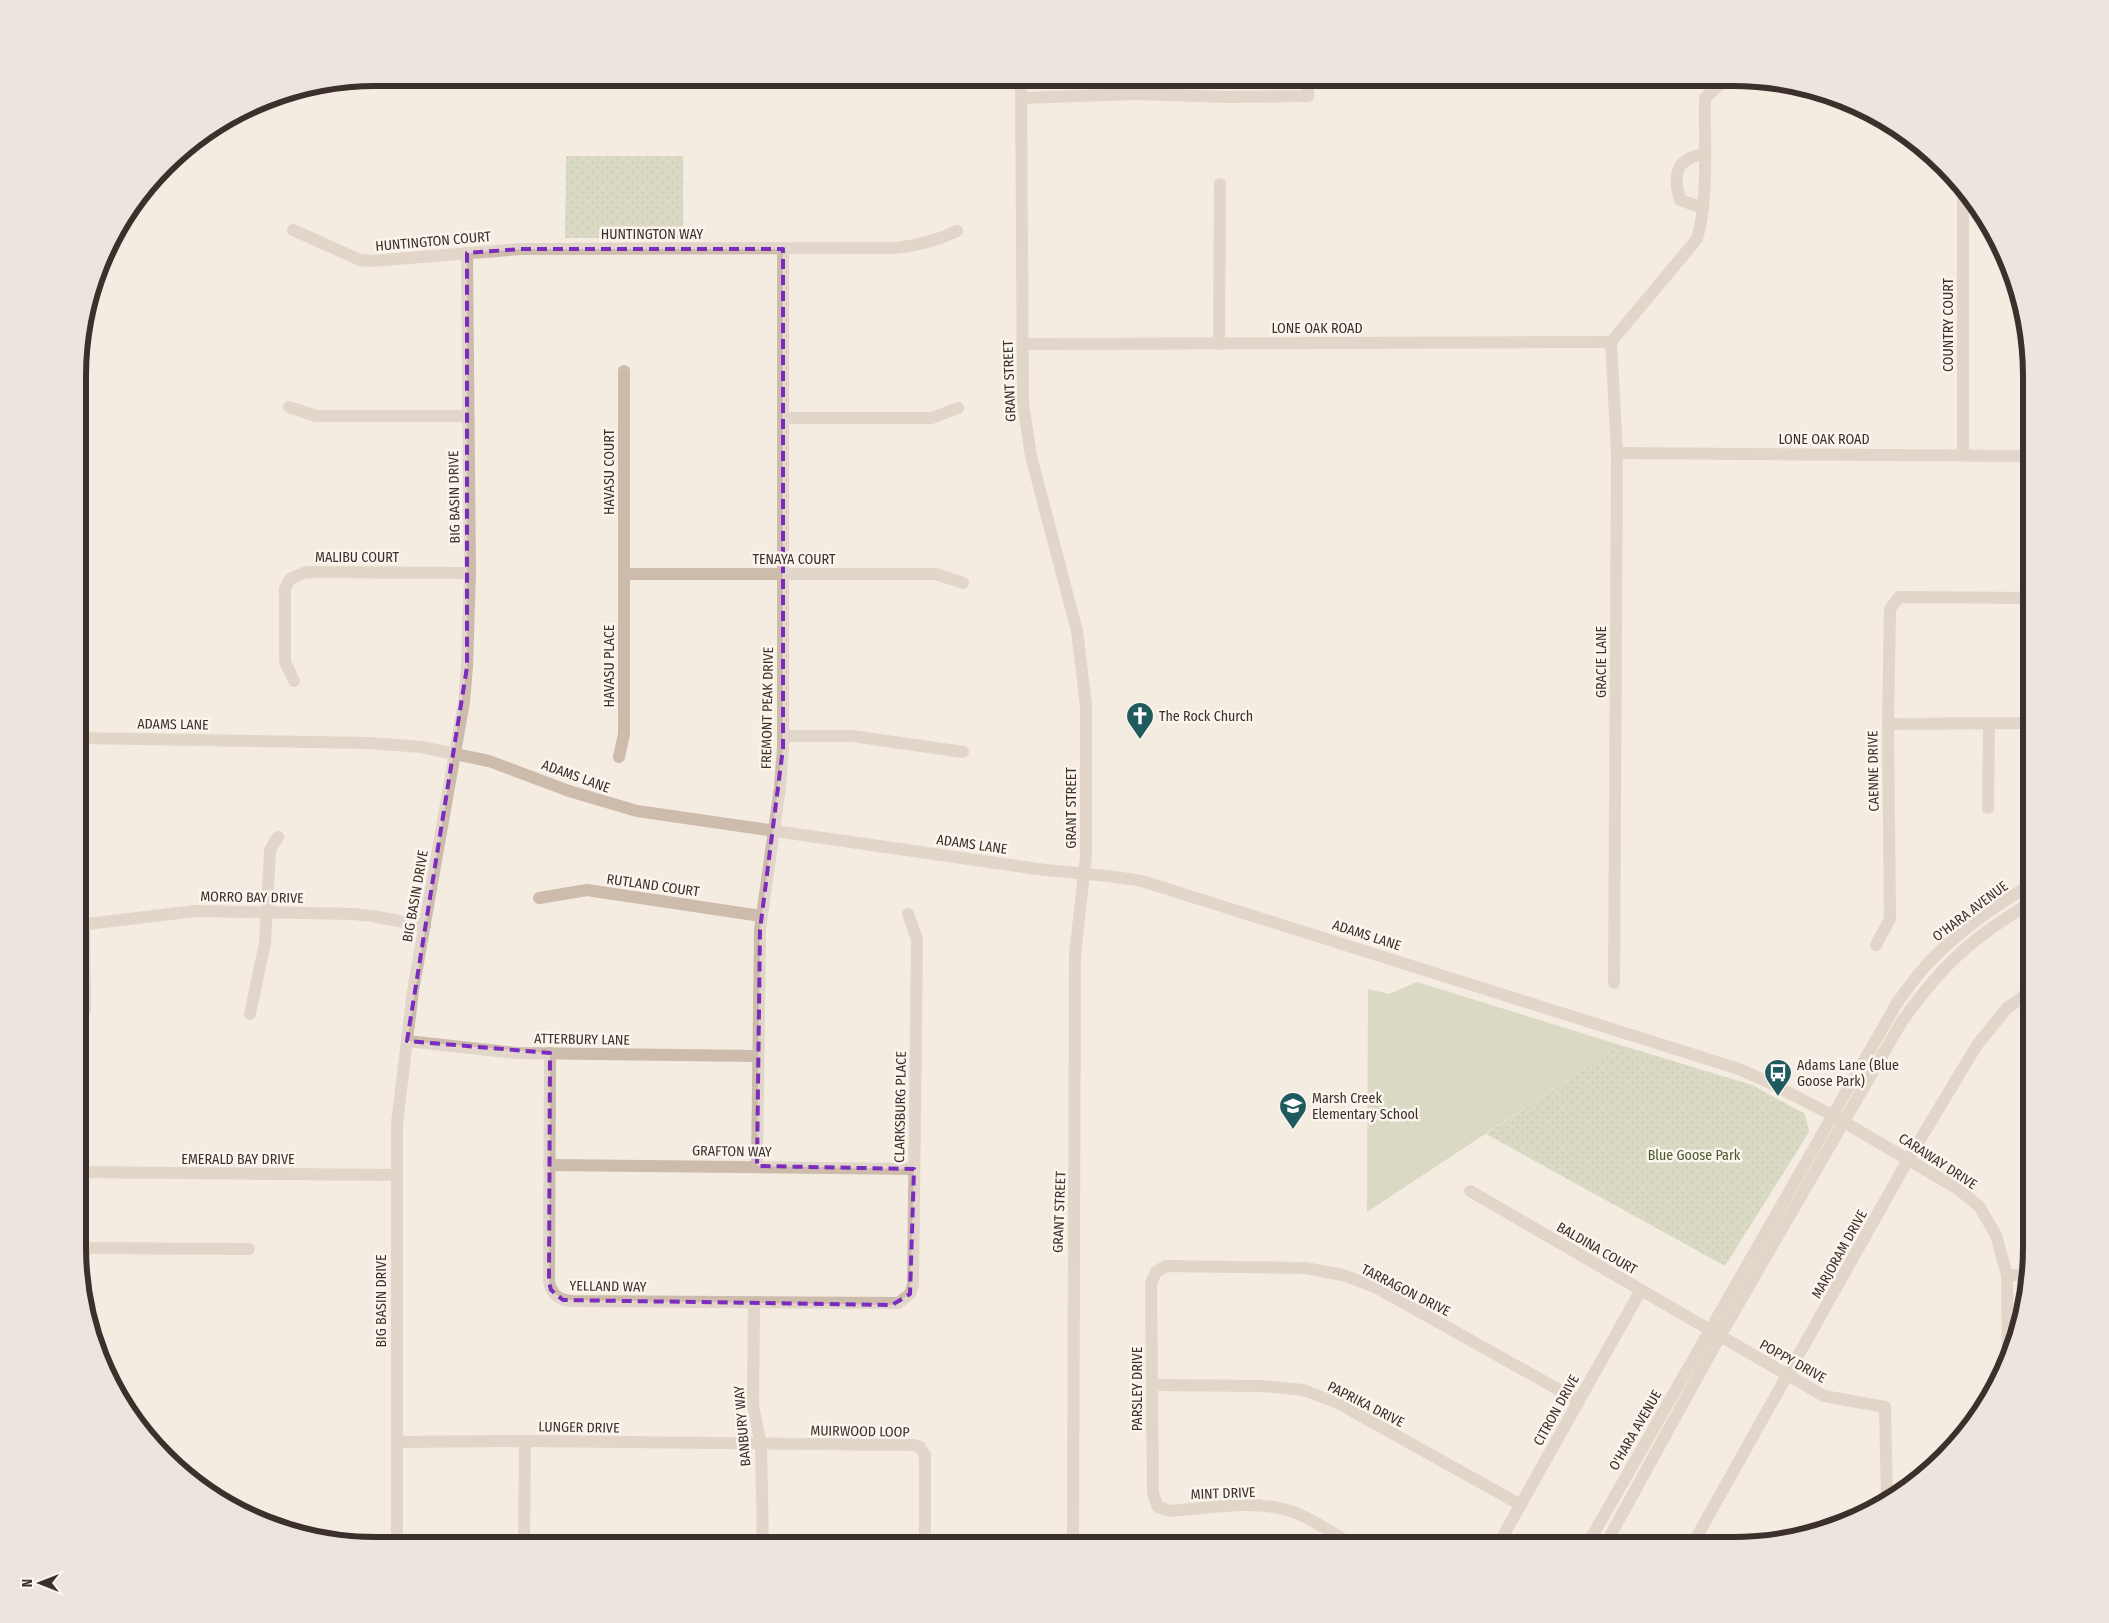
<svg xmlns="http://www.w3.org/2000/svg" width="2109" height="1623" viewBox="0 0 2109 1623" font-family="'Fira Sans Condensed',sans-serif">
	<defs>
		<pattern id="park-dots" width="8" height="8" patternUnits="userSpaceOnUse" patternTransform="scale(1.25)"><rect width="8" height="8" fill="#b8c4a0"/><path d="M2 2h.1M6 6h.1" fill="none" stroke="#97a083" stroke-width="1.8" stroke-linecap="round"/></pattern>
	</defs>
	<rect width="100%" height="100%" fill="#f4ebe1"/>
	<path fill="#b8c4a0" d="M1417 982 1620 1045 1367 1212 1368 989 1389 994Z"/>
	<g fill="url(#park-dots)">
		<path d="M566 156H683V238H565Z"/>
		<path d="M1620 1045 1752 1085 1805 1114 1809 1132 1725 1266 1486 1134Z"/>
	</g>
	<g fill="none" stroke-linecap="round" stroke-linejoin="round">
		<g stroke="#cdbbac" stroke-width="12">
			<path d="M1021 78 1023 403 1031 456 1077 631 1086 705V856L1075 954 1073 1545"/>
			<path d="M1136 94 1137 78"/>
			<path d="M1022 98 1136 94 1227 97 1308 96V78"/>
			<path d="M1703 208 1680 200C1673 175 1675 159 1704 154"/>
			<path d="M293 230 360 260 371 261 521 249 895 248C917 246 936 241 957 231"/>
			<path d="M1611 342 1617 453 1614 983"/>
			<path d="M1611 342 1697 239C1709 197 1704 142 1705 98L1727 78"/>
			<path d="M1022 344 1611 342"/>
			<path d="M1219 344 1220 184"/>
			<path d="M289 407 316 416H468"/>
			<path d="M783 418H932L958 408"/>
			<path d="M1617 453 2031 456"/>
			<path d="M1963 455V195"/>
			<path d="M624 574H936L963 583"/>
			<path d="M294 681 285 662V589L290 579 306 572 470 573"/>
			<path d="M1888 724 2031 723"/>
			<path d="M784 736H852L963 752"/>
			<path d="M79 738 370 743 421 747 489 761 569 791 637 811 1024 867C1063 873 1103 874 1142 881L1739 1069 1766 1081 1832 1115 1958 1189 1979 1206 1996 1235 2007 1275 2008 1362"/>
			<path d="M619 757 624 734V371"/>
			<path d="M1988 808 1989 723"/>
			<path d="M539 898 587 890 761 916"/>
			<path d="M84 924 85 1010"/>
			<path d="M79 925 195 911 353 914 372 916 425 926"/>
			<path d="M1876 945 1890 919 1888 724 1890 609 1899 597 2031 598"/>
			<path d="M250 1014 265 943 270 850 278 837"/>
			<path d="M407 1041 516 1053 758 1056"/>
			<path d="M550 1053 549 1282C552 1295 559 1300 572 1301L898 1303 910 1294 913 1285 917 939 908 914"/>
			<path d="M549 1165 914 1169"/>
			<path d="M757 1166 760 930 780 787 783 748V249"/>
			<path d="M78 1172 397 1175"/>
			<path d="M1470 1191 1824 1396 1885 1407 1887 1498"/>
			<path d="M78 1248 249 1249"/>
			<path d="M2007 1275H2029"/>
			<path d="M754 1303 753 1405 761 1445 763 1545"/>
			<path d="M1152 1385 1262 1386 1303 1390 1338 1403 1521 1505"/>
			<path d="M397 1442 525 1441 914 1445 920 1447 925 1455V1545"/>
			<path d="M397 1545V1123L413 991 464 702 467 667 470 573 467 253"/>
			<path d="M524 1545 525 1441"/>
			<path d="M1354 1545C1335 1535 1316 1521 1296 1513 1258 1498 1210 1508 1170 1511L1158 1507 1153 1494 1151 1283 1156 1272 1166 1266 1305 1268 1343 1275 1377 1288 1579 1401"/>
			<path d="M1498 1545 1641 1290"/>
			<path d="M1587 1545 1897 1003C1907 989 1918 974 1930 961 1959 932 1995 905 2031 885"/>
			<path d="M1605 1545 1720 1336 1901 1023C1940 967 1972 937 2031 903"/>
			<path d="M1692 1545 1909 1158 1977 1045 2007 1008 2031 991"/>
		</g>
	</g>
	<path d="M0 0H2109V1623H0ZM521 249H783V748L760 930 757 1166 914 1169 910 1294 892 1305 563 1300 551 1290 549 1282 550 1053 407 1041 467 667V253Z" fill="#f4ebe1" fill-opacity=".55" fill-rule="evenodd"/>
	<path fill="none" stroke="#7b2cbf" stroke-width="4" stroke-dasharray="10 6" stroke-linejoin="round" d="M521 249H783V748L760 930 757 1166 914 1169 910 1294 892 1305 563 1300 551 1290 549 1282 550 1053 407 1041 467 667V253Z"/>
	<defs>
		<symbol id="church-pin" viewBox="-11 -11 22 30"><path d="M0 17L-7.5 6A9.5 9.5 0 1 1 7.5 6Z" fill="#1f5a5e" stroke="#fbf5ee"/><path d="M-1.2-6h2.4v3.5h3.3v2.4h-3.3V6h-2.4V-.1h-3.3v-2.4h3.3Z" fill="#fff"/></symbol>
		<symbol id="bus-pin" viewBox="-11 -11 22 30"><path d="M0 17L-7.5 6A9.5 9.5 0 1 1 7.5 6Z" fill="#1f5a5e" stroke="#fbf5ee"/><path d="M-5-6H5V4H4V6H2V4H-2V6H-4V4H-5ZM-3.5-4V0h7V-4ZM-3.5 1.2v1.5H-2V1.2ZM2 1.2v1.5H3.5V1.2Z" fill="#fff"/></symbol>
		<symbol id="school-pin" viewBox="-11 -11 22 30"><path d="M0 17L-7.5 6A9.5 9.5 0 1 1 7.5 6Z" fill="#1f5a5e" stroke="#fbf5ee"/><path d="M0-5L7-2L0 1L-7-2ZM-4 1L0 2.5L4 1V4Q0 6-4 4Z" fill="#fff"/></symbol>
	</defs>
	<g fill-rule="evenodd">
		<use href="#church-pin" x="1124" y="700" width="32" height="43"/>
		<use href="#bus-pin" x="1762" y="1057" width="32" height="43"/>
		<use href="#school-pin" x="1277" y="1090" width="32" height="43"/>
	</g>
	<g text-anchor="middle" stroke-width="5" stroke-linejoin="round" paint-order="stroke">
		<g font-size="14" fill="#3b302b" stroke="#fbf5ee">
			<text x="652" y="239">HUNTINGTON WAY</text>
			<text transform="translate(433 241) rotate(-5)" y="5">HUNTINGTON COURT</text>
			<text transform="translate(1948 325) rotate(-90)" y="5">COUNTRY COURT</text>
			<text x="1317" y="333">LONE OAK ROAD</text>
			<text transform="translate(1009 381) rotate(-92)" y="5">GRANT STREET</text>
			<text x="1824" y="444">LONE OAK ROAD</text>
			<text transform="translate(609 472) rotate(-90)" y="5">HAVASU COURT</text>
			<text transform="translate(454 497) rotate(-91)" y="5">BIG BASIN DRIVE</text>
			<text x="357" y="562">MALIBU COURT</text>
			<text x="794" y="564">TENAYA COURT</text>
			<text transform="translate(1601 662) rotate(-90)" y="5">GRACIE LANE</text>
			<text transform="translate(609 666) rotate(-90)" y="5">HAVASU PLACE</text>
			<text transform="translate(767 708) rotate(-89)" y="5">FREMONT PEAK DRIVE</text>
			<text transform="translate(173 724) rotate(1)" y="5">ADAMS LANE</text>
			<text transform="translate(1873 771) rotate(-91)" y="5">CAENNE DRIVE</text>
			<text transform="translate(576 776) rotate(20)" y="5">ADAMS LANE</text>
			<text transform="translate(1071 808) rotate(-90)" y="5">GRANT STREET</text>
			<text transform="translate(972 844) rotate(8)" y="5">ADAMS LANE</text>
			<text transform="translate(653 885) rotate(8)" y="5">RUTLAND COURT</text>
			<text transform="translate(415 896) rotate(-80)" y="5">BIG BASIN DRIVE</text>
			<text transform="translate(252 897) rotate(1)" y="5">MORRO BAY DRIVE</text>
			<text transform="translate(1970 911) rotate(-37)" y="5">O'HARA AVENUE</text>
			<text transform="translate(1367 935) rotate(18)" y="5">ADAMS LANE</text>
			<text transform="translate(582 1039) rotate(1)" y="5">ATTERBURY LANE</text>
			<text transform="translate(900 1107) rotate(-89)" y="5">CLARKSBURG PLACE</text>
			<text transform="translate(732 1151) rotate(1)" y="5">GRAFTON WAY</text>
			<text x="238" y="1164">EMERALD BAY DRIVE</text>
			<text transform="translate(1938 1161) rotate(33)" y="5">CARAWAY DRIVE</text>
			<text transform="translate(1059 1212) rotate(-88)" y="5">GRANT STREET</text>
			<text transform="translate(1597 1248) rotate(30)" y="5">BALDINA COURT</text>
			<text transform="translate(1839 1254) rotate(-61)" y="5">MARJORAM DRIVE</text>
			<text transform="translate(608 1286) rotate(1)" y="5">YELLAND WAY</text>
			<text transform="translate(1406 1290) rotate(27)" y="5">TARRAGON DRIVE</text>
			<text transform="translate(381 1301) rotate(-90)" y="5">BIG BASIN DRIVE</text>
			<text transform="translate(1793 1361) rotate(29)" y="5">POPPY DRIVE</text>
			<text transform="translate(1137 1389) rotate(-90)" y="5">PARSLEY DRIVE</text>
			<text transform="translate(1366 1404) rotate(27)" y="5">PAPRIKA DRIVE</text>
			<text transform="translate(1556 1410) rotate(-61)" y="5">CITRON DRIVE</text>
			<text transform="translate(742 1426) rotate(-95)" y="5">BANBURY WAY</text>
			<text transform="translate(579 1427) rotate(1)" y="5">LUNGER DRIVE</text>
			<text transform="translate(1635 1430) rotate(-60)" y="5">O'HARA AVENUE</text>
			<text transform="translate(860 1431) rotate(1)" y="5">MUIRWOOD LOOP</text>
			<text transform="translate(1223 1493) rotate(-2)" y="5">MINT DRIVE</text>
		</g>
		<g font-size="14" fill="#3b302b" stroke="#fbf5ee" text-anchor="start">
			<text x="1159" y="721">The Rock Church</text>
			<text x="1797" y="1070">Adams Lane (Blue<tspan x="1797" dy="16">Goose Park)</tspan></text>
			<text x="1312" y="1103">Marsh Creek<tspan x="1312" dy="16">Elementary School</tspan></text>
		</g>
		<g font-size="14" fill="#4a5a2e" stroke="#fbf5ee">
			<text x="1694" y="1160">Blue Goose Park</text>
		</g>
	</g>
	<path d="M0 0H2109V1623H0ZM376 86H1733A290 290 0 0 1 2023 376V1247A290 290 0 0 1 1733 1537H376A290 290 0 0 1 86 1247V376A290 290 0 0 1 376 86Z" fill="#ece5de" fill-rule="evenodd"/>
	<path fill="none" stroke="#3b302b" stroke-width="6" d="M376 86H1733A290 290 0 0 1 2023 376V1247A290 290 0 0 1 1733 1537H376A290 290 0 0 1 86 1247V376A290 290 0 0 1 376 86Z"/>
	<g transform="translate(40 1583) rotate(270)" stroke="#fbf5ee" stroke-width="4" paint-order="stroke">
	<path d="M0-4L9 19L0 12L-9 19Z" fill="#3b302b"/>
	<text y="-8" font-size="14" font-weight="bold" text-anchor="middle" fill="#3b302b">N</text>
	</g>
</svg>
